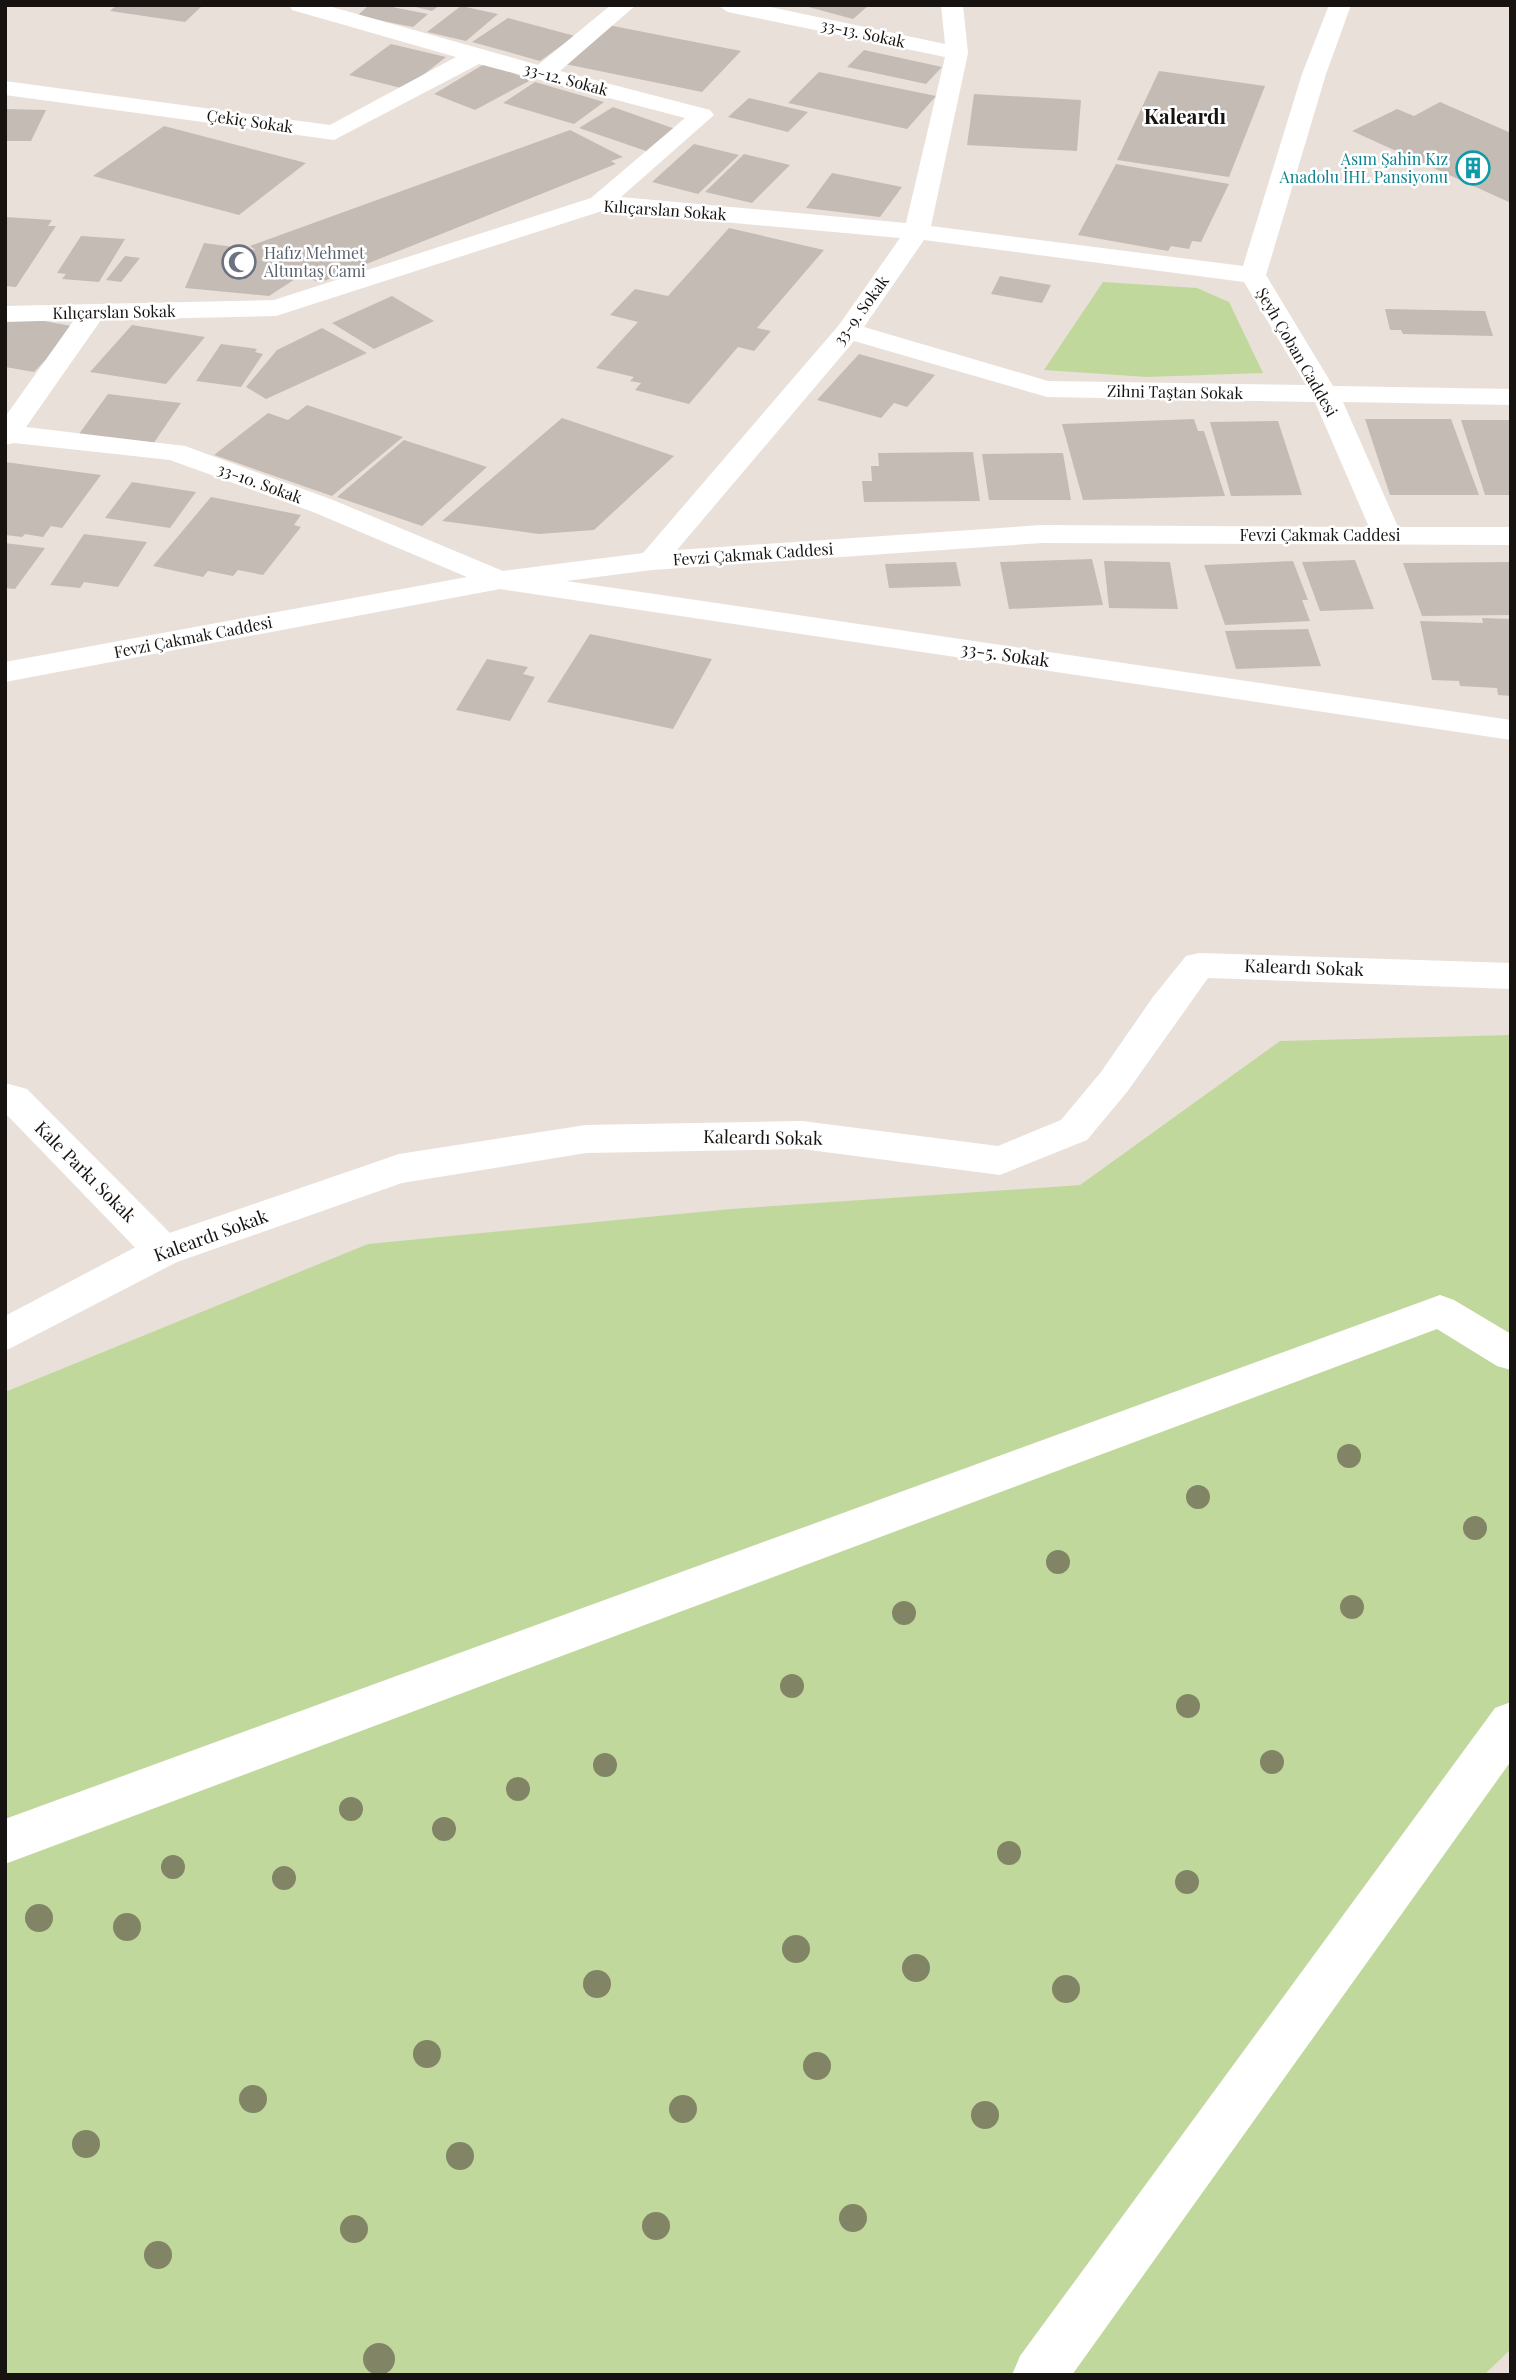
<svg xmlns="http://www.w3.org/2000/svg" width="1516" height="2380" viewBox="0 0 1516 2380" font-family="'Playfair Display',serif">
	<rect width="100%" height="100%" fill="#eae0da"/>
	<g fill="#c1d89d">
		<path d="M1103 282 1197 288 1229 302 1263 373 1147 377 1044 370Z"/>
		<path d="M1511 1035V2349L1484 2375H5V1392L368 1244 731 1209 1080 1185 1280 1041Z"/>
	</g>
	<g fill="#c5bbb5">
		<path d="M117 5H203L185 22 110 11Z"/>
		<path d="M369 5H382L428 14 413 27 357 16Z"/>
		<path d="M408 5H440L432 11Z"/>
		<path d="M801 5H869L853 19Z"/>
		<path d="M461 6 498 14 466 41 427 32Z"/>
		<path d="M508 18 575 36 540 61 472 42Z"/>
		<path d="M608 25 741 51 702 92 565 64Z"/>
		<path d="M391 44 446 57 405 89 349 75Z"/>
		<path d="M864 50 942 67 926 84 847 67Z"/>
		<path d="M486 63 531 80 475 110 434 94Z"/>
		<path d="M1159 71 1265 86 1229 177 1117 160Z"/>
		<path d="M819 72 936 96 907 129 788 103Z"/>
		<path d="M535 82 604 102 574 124 503 103Z"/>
		<path d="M974 94 1081 100 1077 151 967 145Z"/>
		<path d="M749 98 808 112 788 132 728 117Z"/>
		<path d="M1440 102 1511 133V203L1352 131 1397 109 1414 116Z"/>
		<path d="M613 107 681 131 649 152 579 128Z"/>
		<path d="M5 109 46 110 31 141H5Z"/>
		<path d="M164 126 306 163 239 215 93 176Z"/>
		<path d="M570 130 623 157 611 161 616 164 319 283 303 274 269 296 185 288 204 243 256 250 250 246Z"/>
		<path d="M694 144 739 155 698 194 652 182Z"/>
		<path d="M744 154 790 165 752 203 705 192Z"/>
		<path d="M1116 164 1229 184 1201 242 1192 241 1189 249 1171 246 1168 251 1078 235Z"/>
		<path d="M832 173 902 187 880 217 806 208Z"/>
		<path d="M5 217 52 220 48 226H56L16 287 5 286Z"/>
		<path d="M729 228 824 250 757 328 771 331 754 351 738 347 689 404 635 390 641 383 630 381 634 377 596 368 638 322 610 315 635 289 668 296Z"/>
		<path d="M81 236 125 239 99 282 62 279 66 274 57 273Z"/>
		<path d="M125 256 140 258 121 282 106 280Z"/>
		<path d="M1000 276 1051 285 1042 303 991 294Z"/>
		<path d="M392 296 434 321 374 349 332 323Z"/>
		<path d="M1385 309 1485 311 1493 336 1403 334 1401 330H1390Z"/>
		<path d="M11 315 77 327 34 372 5 367V321Z"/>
		<path d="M132 325 205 337 166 384 90 372Z"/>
		<path d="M322 328 367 353 266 399 246 387 277 350Z"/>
		<path d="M221 344 257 349 255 352 263 354 241 387 196 381Z"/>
		<path d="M859 354 935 375 907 407 894 403 881 418 817 400Z"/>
		<path d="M108 394 181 403 153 444 79 434Z"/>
		<path d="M307 405 403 437 332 496 214 455 268 413 288 420Z"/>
		<path d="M562 418 674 456 594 530 539 534 442 521Z"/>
		<path d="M1194 419 1198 431H1204L1225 496 1083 500 1062 424Z"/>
		<path d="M1365 419H1451L1479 495H1390Z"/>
		<path d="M1461 420H1511V495H1485Z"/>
		<path d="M1278 421 1302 495 1231 496 1210 422Z"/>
		<path d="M404 440 487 467 422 526 337 497Z"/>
		<path d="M973 452 980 501 864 502 862 481H872L871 466H879L878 453Z"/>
		<path d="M1063 453 1071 500H989L982 454Z"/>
		<path d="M5 462 101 475 62 528 51 526 43 537 25 534 22 537 5 535Z"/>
		<path d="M132 482 196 492 170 528 105 518Z"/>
		<path d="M211 497 301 515 294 525 301 527 263 575 238 570 233 576 208 571 203 577 153 566Z"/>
		<path d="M84 534 147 542 118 587 84 582 80 588 50 585Z"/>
		<path d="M5 543 45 548 15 589 5 588Z"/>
		<path d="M1092 559 1103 605 1009 609 1000 562Z"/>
		<path d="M1355 560 1374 609 1320 611 1302 562Z"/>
		<path d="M1104 561 1170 562 1178 609 1109 608Z"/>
		<path d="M1293 561 1308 600H1302L1310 621 1225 625 1204 565Z"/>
		<path d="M956 562 961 586 889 588 885 564Z"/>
		<path d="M1511 562V615L1422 616 1403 563Z"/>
		<path d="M1482 618 1511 619V696L1498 695 1497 688 1460 686 1459 681 1432 680 1420 621 1483 623Z"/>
		<path d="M1308 629 1321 666 1236 669 1225 631Z"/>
		<path d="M590 634 712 659 673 729 547 702Z"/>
		<path d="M487 659 528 667 523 674 535 677 510 721 456 710Z"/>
	</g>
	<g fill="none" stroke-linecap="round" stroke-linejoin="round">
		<path fill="#fff" fill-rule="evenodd" d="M5 1083 27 1089 177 1240 183 1251 177 1262 163 1266 149 1262 5 1113Z"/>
		<g fill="#fff" fill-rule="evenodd">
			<path d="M289 5H325L538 65 611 5H636L560 71 710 110 714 115 621 197 906 223 945 57 728 12 717 5H761L945 44 941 5H963L968 53 931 226 1243 266 1302 74 1329 5H1351L1326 74 1266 275 1333 386 1511 389V405L1343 402 1398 527H1511V545L1042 543 652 570 566 581 1511 720V740L500 589 5 682V662L467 577 313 512 170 460 14 443 5 445V417L74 320 5 322V306L274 300 591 198 685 118 479 64 334 140 5 95V81L330 125 456 57 292 10ZM602 211 900 238 839 325 643 553 503 571 333 500 185 446 26 427 101 320 276 316ZM924 240 1244 282 1306 385 1048 381 864 327ZM854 341 1047 397 1315 402 1369 527 1042 525 677 550Z"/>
			<path d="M1199 953 1511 963V989L1208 978 1127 1092 1087 1140 1000 1175 802 1149 586 1153 402 1183 177 1262 5 1351V1316L149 1240 399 1154 586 1125 802 1121 998 1146 1061 1120 1101 1072 1153 997 1186 956Z"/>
			<path d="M1440 1295 1454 1300 1511 1334V1370L1497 1366 1437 1329 5 1864V1819Z"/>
			<path d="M1511 1702V1761L1072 2375H1012L1020 2356 1495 1708Z"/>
		</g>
	</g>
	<g fill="#818566">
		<circle cx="1349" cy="1456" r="12"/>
		<circle cx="1198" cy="1497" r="12"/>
		<circle cx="1475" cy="1528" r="12"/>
		<circle cx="1058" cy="1562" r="12"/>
		<circle cx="1352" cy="1607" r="12"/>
		<circle cx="904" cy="1613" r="12"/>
		<circle cx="792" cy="1686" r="12"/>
		<circle cx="1188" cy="1706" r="12"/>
		<circle cx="1272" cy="1762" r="12"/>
		<circle cx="605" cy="1765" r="12"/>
		<circle cx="518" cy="1789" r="12"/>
		<circle cx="351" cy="1809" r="12"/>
		<circle cx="444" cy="1829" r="12"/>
		<circle cx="1009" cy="1853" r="12"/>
		<circle cx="173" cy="1867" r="12"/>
		<circle cx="284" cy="1878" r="12"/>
		<circle cx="1187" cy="1882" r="12"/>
		<circle cx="39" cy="1918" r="14"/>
		<circle cx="127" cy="1927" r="14"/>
		<circle cx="796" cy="1949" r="14"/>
		<circle cx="916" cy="1968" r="14"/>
		<circle cx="597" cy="1984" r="14"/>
		<circle cx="1066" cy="1989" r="14"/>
		<circle cx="427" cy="2054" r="14"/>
		<circle cx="817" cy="2066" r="14"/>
		<circle cx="253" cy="2099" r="14"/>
		<circle cx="683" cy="2109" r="14"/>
		<circle cx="985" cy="2115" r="14"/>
		<circle cx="86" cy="2144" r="14"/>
		<circle cx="460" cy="2156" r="14"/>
		<circle cx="853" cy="2218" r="14"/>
		<circle cx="656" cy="2226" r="14"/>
		<circle cx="354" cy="2229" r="14"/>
		<circle cx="158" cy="2255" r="14"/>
		<circle cx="379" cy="2359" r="16"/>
	</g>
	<defs>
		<symbol id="building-ring" viewBox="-11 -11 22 22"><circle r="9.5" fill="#fff" stroke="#0f9aa8" stroke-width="1.5"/><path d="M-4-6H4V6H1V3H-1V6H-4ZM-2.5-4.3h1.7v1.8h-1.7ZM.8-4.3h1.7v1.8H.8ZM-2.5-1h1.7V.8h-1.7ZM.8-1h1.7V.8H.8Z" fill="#0f9aa8"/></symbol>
		<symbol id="mosque-ring" viewBox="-11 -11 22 22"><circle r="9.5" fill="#fff" stroke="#6b7280" stroke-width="1.5"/><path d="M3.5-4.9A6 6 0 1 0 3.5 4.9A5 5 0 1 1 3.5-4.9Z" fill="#6b7280"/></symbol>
	</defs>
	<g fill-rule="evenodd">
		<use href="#building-ring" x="1454" y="149" width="38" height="38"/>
		<use href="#mosque-ring" x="220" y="243" width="38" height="38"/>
	</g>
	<g text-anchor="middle" stroke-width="5" stroke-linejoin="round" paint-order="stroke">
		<g font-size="16" fill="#161311" stroke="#fff">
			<text transform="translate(863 33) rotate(12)" y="6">33-13. Sokak</text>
			<text transform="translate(566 79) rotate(15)" y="6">33-12. Sokak</text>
			<text transform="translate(250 121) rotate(8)" y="6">Çekiç Sokak</text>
			<text transform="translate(665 210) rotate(4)" y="6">Kılıçarslan Sokak</text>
			<text transform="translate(861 310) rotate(-54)" y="6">33-9. Sokak</text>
			<text transform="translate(114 312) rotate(-1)" y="6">Kılıçarslan Sokak</text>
			<text transform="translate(1297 352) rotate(60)" y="6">Şeyh Çoban Caddesi</text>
			<text transform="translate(1175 392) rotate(1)" y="6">Zihni Taştan Sokak</text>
			<text transform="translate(260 483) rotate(20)" y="6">33-10. Sokak</text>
			<text x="1320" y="541">Fevzi Çakmak Caddesi</text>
			<text transform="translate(753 554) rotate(-4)" y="6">Fevzi Çakmak Caddesi</text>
			<text transform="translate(193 637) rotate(-11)" y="6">Fevzi Çakmak Caddesi</text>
		</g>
		<g font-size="16" fill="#0d838f" stroke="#fff" text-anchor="end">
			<text x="1448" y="165">Asım Şahin Kız<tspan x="1448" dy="18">Anadolu İHL Pansiyonu</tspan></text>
		</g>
		<g font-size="16" fill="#5b616d" stroke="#fff" text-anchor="start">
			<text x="264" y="259">Hafız Mehmet<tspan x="264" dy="18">Altuntaş Cami</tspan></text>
		</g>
		<g font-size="18" fill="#161311" stroke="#fff">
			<text transform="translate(1005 655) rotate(8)" y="6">33-5. Sokak</text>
			<text transform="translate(1304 968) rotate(2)" y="6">Kaleardı Sokak</text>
			<text transform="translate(763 1138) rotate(1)" y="6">Kaleardı Sokak</text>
			<text transform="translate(85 1172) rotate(45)" y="6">Kale Parkı Sokak</text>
			<text transform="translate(211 1236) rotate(-20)" y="6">Kaleardı Sokak</text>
		</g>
		<g font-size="21" font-weight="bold" fill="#161311" stroke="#fff">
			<text x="1185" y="124">Kaleardı</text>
		</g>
	</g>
	<rect width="1516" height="2380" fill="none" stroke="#161311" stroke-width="14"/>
</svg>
